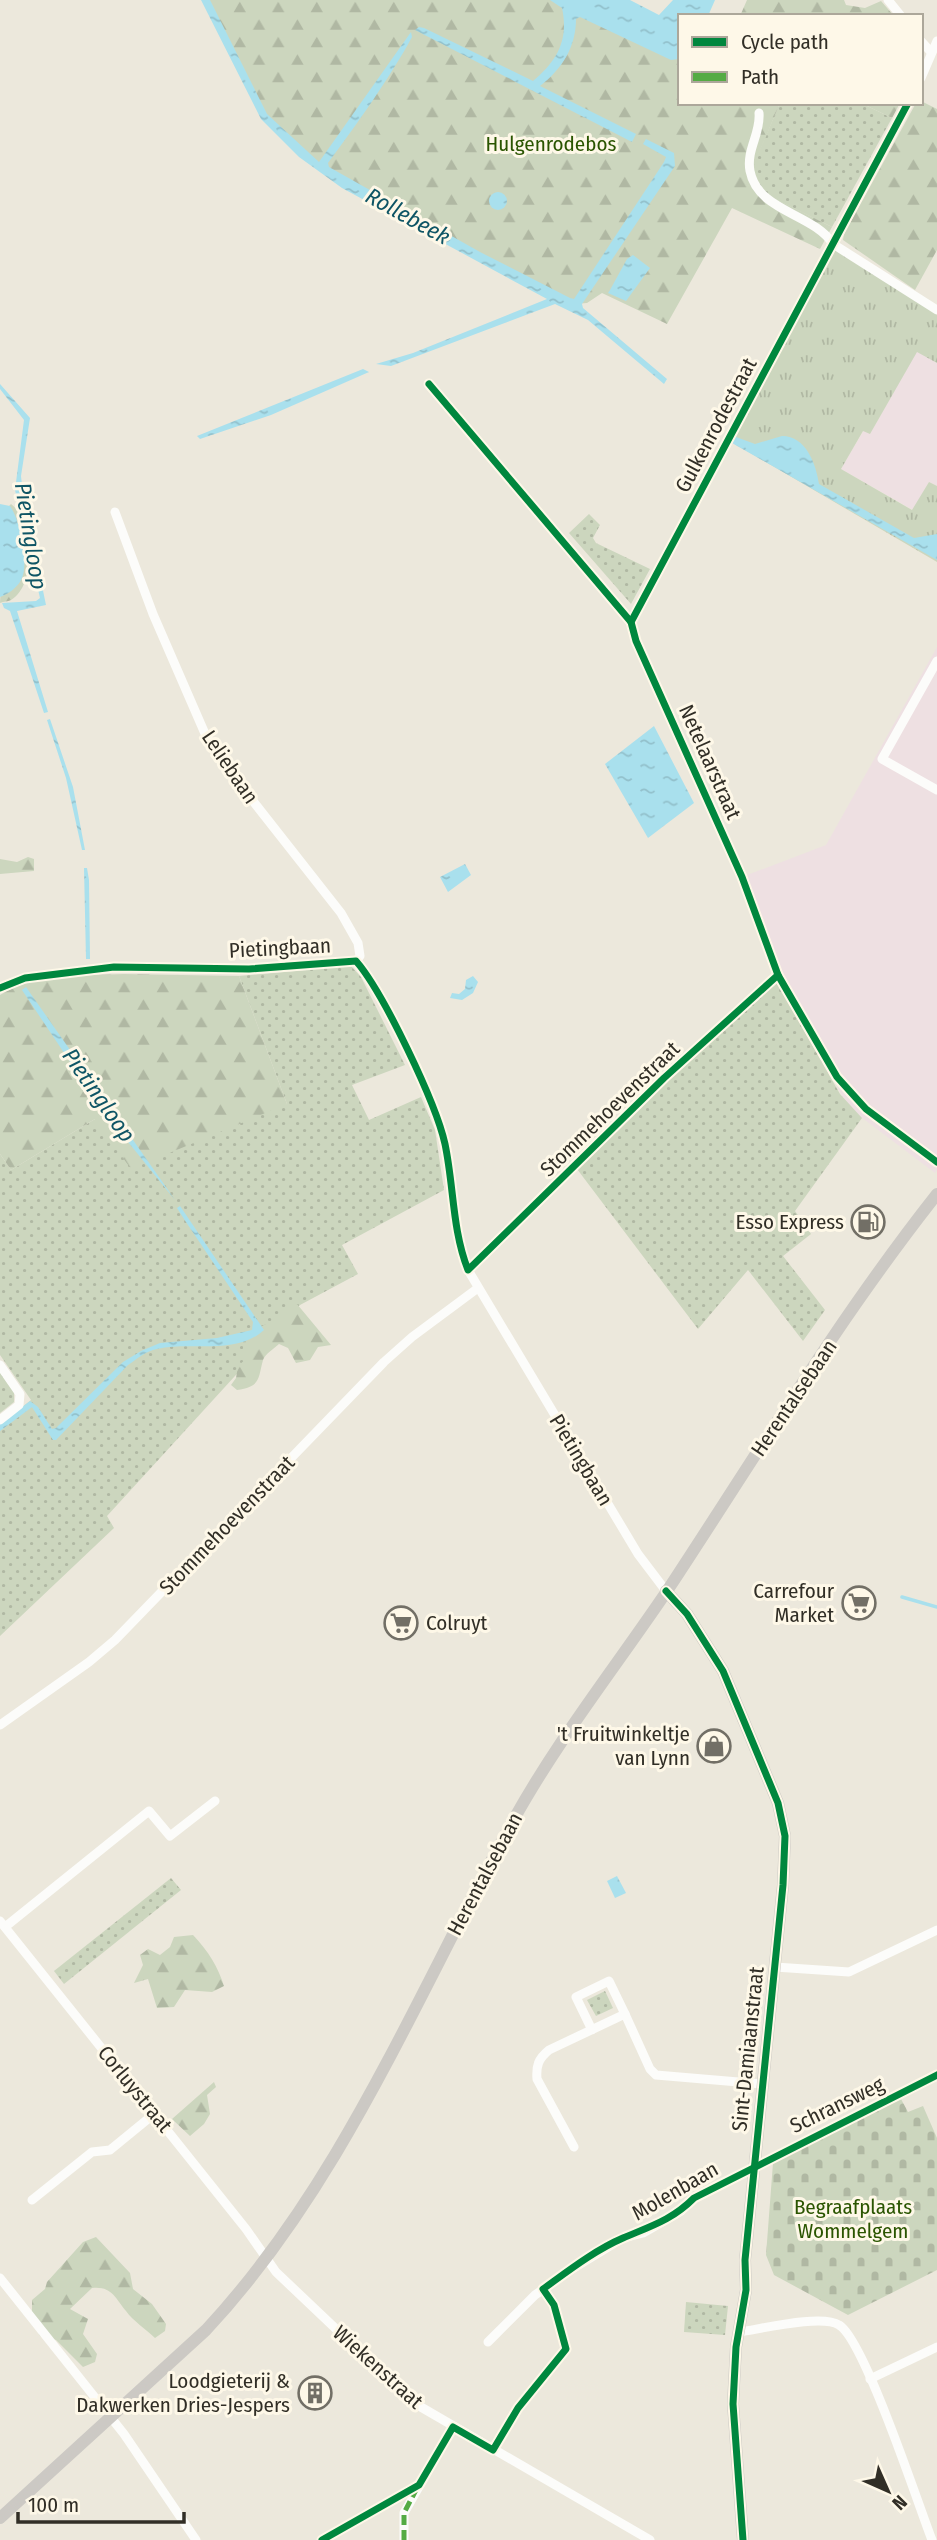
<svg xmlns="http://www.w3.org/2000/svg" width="937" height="2540" viewBox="0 0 937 2540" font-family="'Fira Sans Condensed',sans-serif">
	<defs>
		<pattern id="grass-dots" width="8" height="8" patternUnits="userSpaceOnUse" patternTransform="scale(1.75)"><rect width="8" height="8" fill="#ccd6be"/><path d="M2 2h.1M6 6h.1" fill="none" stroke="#b0b8a3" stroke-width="1.8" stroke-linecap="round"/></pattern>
		<pattern id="forest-firs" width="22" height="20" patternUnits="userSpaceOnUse" patternTransform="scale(1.75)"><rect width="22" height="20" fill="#ccd6be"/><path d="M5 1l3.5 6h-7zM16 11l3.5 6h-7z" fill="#b0b8a3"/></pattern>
		<pattern id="cemetery-stones" width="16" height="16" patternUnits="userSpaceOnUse" patternTransform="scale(1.75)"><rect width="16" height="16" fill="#ccd6be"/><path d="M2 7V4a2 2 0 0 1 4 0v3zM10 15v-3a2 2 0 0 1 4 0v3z" fill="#b0b8a3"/></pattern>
		<pattern id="park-tufts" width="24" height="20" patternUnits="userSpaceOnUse" patternTransform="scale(1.75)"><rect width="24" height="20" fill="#ccd6be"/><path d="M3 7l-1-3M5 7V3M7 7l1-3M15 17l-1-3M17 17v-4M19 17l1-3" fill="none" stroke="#b0b8a3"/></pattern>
		<pattern id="water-ripples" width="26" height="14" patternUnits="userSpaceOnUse" patternTransform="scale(1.75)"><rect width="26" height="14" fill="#a9e0ed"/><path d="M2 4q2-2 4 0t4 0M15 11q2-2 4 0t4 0" fill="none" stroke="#92c0cb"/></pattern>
	</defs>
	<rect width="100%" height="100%" fill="#ece8dc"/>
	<g fill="#eee0e2">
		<path d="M917 351 937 363V486L929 482 913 510 841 469 864 430 870 434Z"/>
		<path d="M937 647V1170L935 1173 853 1111 841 1094 778 975 742 877 826 845Z"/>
	</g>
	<g fill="url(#grass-dots)">
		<path d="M780 103H861L892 118 832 227 745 184Z"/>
		<path d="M589 514 600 525 593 538 596 543 650 569 631 604 569 533Z"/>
		<path d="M351 966 361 977 405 1065 352 1085 369 1120 421 1097 435 1130 444 1190 342 1245 358 1274 300 1305 107 1516 114 1528 0 1636V1425L31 1400 0 1355V1154L11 1170 95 1119 287 1104 239 976Z"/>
		<path d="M777 983 840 1094 862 1118 795 1211 811 1234 783 1256 825 1310 803 1341 748 1270 698 1329 577 1169 663 1082Z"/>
		<path d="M0 1372 14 1392V1402L0 1413Z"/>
		<path d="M171 1878 181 1890 64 1984 54 1971Z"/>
		<path d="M605 1991 613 2008 596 2016 587 2000Z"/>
		<path d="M686 2302 728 2306 725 2335 684 2332Z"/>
	</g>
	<g fill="url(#forest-firs)">
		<path d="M204 0H585L680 53V103H780L746 184 832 227 820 249 732 208 667 324 602 293 587 303 575 304 322 169 255 104Z"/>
		<path d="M747 0H844L846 5 865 8 881 1 894 16H740Z"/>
		<path d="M921 101 937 109V250L915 290 843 240 844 234 916 103Z"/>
		<path d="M861 103H900L892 118Z"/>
		<path d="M11 504C34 521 37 585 11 600 8 602 4 601 0 603L5 510Z"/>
		<path d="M28 857 34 859V871L0 874V859L17 862Z"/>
		<path d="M124 974 239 976 287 1104 131 1169 95 1119 11 1170 0 1154V995C35 973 84 976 124 974Z"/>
		<path d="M297 1304 331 1345 318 1347 310 1360 296 1363 288 1348 279 1344C275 1348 265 1354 263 1360 258 1378 261 1387 237 1390L231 1385 236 1378 238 1366 248 1357 243 1352V1337C253 1331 262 1326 273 1320 283 1315 286 1306 297 1304Z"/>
		<path d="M193 1935C209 1952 218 1967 224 1986L212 1992 185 1990 174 2007 157 2008 148 1979 134 1983 143 1965 140 1955 148 1949 160 1955 170 1947 174 1937Z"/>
		<path d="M214 2082 216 2087 207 2095 210 2114 204 2124 190 2136 172 2119Z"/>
		<path d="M96 2237 130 2273 133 2289 152 2304 166 2324 165 2331 155 2338C146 2329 133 2321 126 2311 115 2298 112 2286 92 2288L70 2309 88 2319 83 2334 97 2354 95 2362 83 2367 56 2340 40 2336 32 2312V2300L45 2289 47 2282 83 2242Z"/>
	</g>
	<path fill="url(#cemetery-stones)" d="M901 2099 908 2112 923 2106 937 2138V2270L848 2315 774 2275 766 2255 773 2163Z"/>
	<path fill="url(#park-tufts)" d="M833 244 937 307V363L917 352 870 434 863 431 841 469 912 510 929 482 937 486V562L735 444 730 437Z"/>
	<g fill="url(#water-ripples)">
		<path d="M201 0H210L267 114 319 162 411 32 412 37C391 76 355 127 328 163L329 167 480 252 570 298 574 299 664 162 666 157 643 144 646 139 674 153 675 166 582 304 583 308 667 379 664 384 588 320 555 304 391 366 376 364 413 353 547 299 342 188 299 157 261 119Z"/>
		<path d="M550 0H630L659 15 673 0H715L708 16H680L679 59 671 60 580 17 576 19C576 47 562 69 540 86L636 134 632 142 415 30 419 27 424 28 533 81C557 61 569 40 562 8Z"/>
		<circle cx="498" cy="201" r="9"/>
		<path d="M633 255 650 268 626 301 608 293 610 290 627 259Z"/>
		<path d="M363 369 369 372 271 415 200 439 197 436Z"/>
		<path d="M0 384 30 418 21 476 23 494 46 605 17 611 48 712 44 713 10 611 4 608 2 603 36 601 40 598 15 490 24 420 0 389Z"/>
		<path d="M782 436C806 436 816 464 819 484L914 538 937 534V560L732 443 736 437 755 444Z"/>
		<path d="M0 504 10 506C20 520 30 564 21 580 17 588 8 594 0 597Z"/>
		<path d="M50 719 73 787 85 850H82L66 778 47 720Z"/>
		<path d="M654 726 694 803 648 838 605 764Z"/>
		<path d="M465 864 471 875 448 892 440 877Z"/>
		<path d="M84 868H87L89 880 90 959H86Z"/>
		<path d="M473 976 478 982 473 993 462 1000 450 998 452 993 459 994 465 989 466 980Z"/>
		<path d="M26 987 175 1200 103 1111 22 990Z"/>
		<path d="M180 1206 264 1330C236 1356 191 1341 157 1349 146 1351 137 1359 128 1365L56 1440H53L32 1407 0 1431V1424L30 1401 38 1407 52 1429 56 1428 123 1362 141 1351 160 1343 217 1338 252 1330 253 1322 186 1222 177 1208Z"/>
		<path d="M617 1876 626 1893 615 1898 607 1881Z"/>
	</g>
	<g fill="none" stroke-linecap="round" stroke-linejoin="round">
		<path stroke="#a9e0ed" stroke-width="3.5" d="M902 1597 937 1607"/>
		<g stroke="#fcfcfa" stroke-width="9">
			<path d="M888 0 901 16"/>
			<path d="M921 41 931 52"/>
			<path d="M921 78 937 41"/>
			<path d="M759 113C761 133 746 150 750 171 758 212 813 213 833 244L937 310"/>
			<path d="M429 384 631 622 636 641 742 877 778 975 837 1077 866 1109 937 1162"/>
			<path d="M115 512 153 614 206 736 249 796 341 913 358 943 360 956 356 961"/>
			<path d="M631 622 908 103"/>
			<path d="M937 661 882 759 937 790"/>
			<path d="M356 961C383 992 436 1103 445 1144 454 1187 452 1229 468 1270L638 1554 666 1591"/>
			<path d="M0 988 25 978 114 967 249 969 356 961"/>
			<path d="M614 1128 664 1078 778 975"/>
			<path d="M0 1365 20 1394 19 1405 0 1420"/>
			<path d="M0 1725 89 1662 115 1640 384 1362 412 1337 478 1288"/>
			<path d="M0 1921 246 2229 276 2272 414 2403 650 2540"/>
			<path d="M5 1927 149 1811 170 1836 215 1801"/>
			<path d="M775 1967 849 1972 937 1930"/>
			<path d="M625 2014 650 2069 656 2075 762 2084"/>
			<path d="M574 2147 537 2079C536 2066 538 2059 549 2050L625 2014 609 1981 576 1997 592 2030"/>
			<path d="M32 2200 92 2152 110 2150 154 2114"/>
			<path d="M0 2278 124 2434 196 2540"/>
			<path d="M739 2332C761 2329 822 2314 839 2325 864 2339 918 2504 932 2540"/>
			<path d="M488 2342 535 2295 569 2271 623 2238 643 2233 681 2211 694 2198 937 2075"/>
			<path d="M870 2379 937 2347"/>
			<path d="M404 2540V2513L453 2427"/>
		</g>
		<g stroke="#ccc9c4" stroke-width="12">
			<path d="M666 1591 687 1614 723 1671 778 1803 785 1836 783 1885 745 2260 746 2290 736 2347 733 2404 743 2540"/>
			<path d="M0 2518 206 2330C343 2183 417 1993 514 1819 559 1738 617 1665 669 1588 756 1456 839 1318 937 1194"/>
		</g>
		<path stroke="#54ab44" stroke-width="5" stroke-dasharray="10 5" stroke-linecap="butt" d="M404 2540V2513L417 2488"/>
		<defs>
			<g id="cycleway">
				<path d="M429 384 631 622 636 641 742 877 778 975 837 1077 866 1109 937 1162"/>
				<path d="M631 622 908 103"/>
				<path d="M0 988 25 978 114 967 249 969 356 961C383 992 436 1103 445 1144 454 1187 452 1229 468 1270L664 1078 778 975"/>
				<path d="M666 1591 687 1614 723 1671 778 1803 785 1836 783 1885 745 2260 746 2290 736 2347 733 2404 743 2540"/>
				<path d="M322 2540 419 2485 453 2427 493 2450 518 2408 566 2349 554 2305 543 2289C568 2271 595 2250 623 2238 651 2226 672 2220 694 2198L937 2075"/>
			</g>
		</defs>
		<use href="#cycleway" stroke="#fef8e8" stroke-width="11"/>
		<use href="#cycleway" stroke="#00873e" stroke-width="7"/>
	</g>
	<defs>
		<symbol id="fuel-ring" viewBox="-11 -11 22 22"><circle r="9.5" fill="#fef8e8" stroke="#726f66" stroke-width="1.5"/><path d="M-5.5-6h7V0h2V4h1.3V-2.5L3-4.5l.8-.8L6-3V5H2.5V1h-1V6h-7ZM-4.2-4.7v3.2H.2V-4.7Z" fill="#726f66"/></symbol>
		<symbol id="supermarket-ring" viewBox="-11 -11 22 22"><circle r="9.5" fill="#fef8e8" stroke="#726f66" stroke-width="1.5"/><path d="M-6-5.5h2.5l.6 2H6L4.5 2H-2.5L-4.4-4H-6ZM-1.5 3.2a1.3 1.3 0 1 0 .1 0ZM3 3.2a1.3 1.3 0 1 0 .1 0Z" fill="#726f66"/></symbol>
		<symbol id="shop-ring" viewBox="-11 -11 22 22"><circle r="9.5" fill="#fef8e8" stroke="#726f66" stroke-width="1.5"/><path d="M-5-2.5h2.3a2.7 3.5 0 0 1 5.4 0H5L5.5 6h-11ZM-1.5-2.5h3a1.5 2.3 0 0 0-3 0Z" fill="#726f66"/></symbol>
		<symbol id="building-ring" viewBox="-11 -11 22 22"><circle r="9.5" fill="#fef8e8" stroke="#726f66" stroke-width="1.5"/><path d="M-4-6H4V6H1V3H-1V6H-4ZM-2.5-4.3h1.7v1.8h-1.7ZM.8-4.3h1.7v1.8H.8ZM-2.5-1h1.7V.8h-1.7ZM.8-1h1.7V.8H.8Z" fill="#726f66"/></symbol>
	</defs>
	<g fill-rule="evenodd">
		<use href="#fuel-ring" x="849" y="1203" width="38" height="38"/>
		<use href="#supermarket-ring" x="840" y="1584" width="38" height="38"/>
		<use href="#supermarket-ring" x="382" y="1604" width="38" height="38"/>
		<use href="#shop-ring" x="695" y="1727" width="38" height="38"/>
		<use href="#building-ring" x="296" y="2374" width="38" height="38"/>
	</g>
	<g text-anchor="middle" stroke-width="6" stroke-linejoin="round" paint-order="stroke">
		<g font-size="21" fill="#2a5501" stroke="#fef8e8">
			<text x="551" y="151">Hulgenrodebos</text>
			<text x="853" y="2214">Begraafplaats<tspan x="853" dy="24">Wommelgem</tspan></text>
		</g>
		<g font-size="21" fill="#312e26" stroke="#fef8e8">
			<text transform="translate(716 425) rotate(-62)" y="7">Gulkenrodestraat</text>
			<text transform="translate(710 762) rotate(66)" y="7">Netelaarstraat</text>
			<text transform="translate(230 767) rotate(56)" y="7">Leliebaan</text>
			<text transform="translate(280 948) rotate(-3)" y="7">Pietingbaan</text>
			<text transform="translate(610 1109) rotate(-44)" y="7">Stommehoevenstraat</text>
			<text transform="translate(794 1398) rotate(-56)" y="7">Herentalsebaan</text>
			<text transform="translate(581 1460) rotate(59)" y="7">Pietingbaan</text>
			<text transform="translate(227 1525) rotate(-46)" y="7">Stommehoevenstraat</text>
			<text transform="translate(485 1874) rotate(-62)" y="7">Herentalsebaan</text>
			<text transform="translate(748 2049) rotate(-84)" y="7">Sint-Damiaanstraat</text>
			<text transform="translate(135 2089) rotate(51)" y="7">Corluystraat</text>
			<text transform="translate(837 2105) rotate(-26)" y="7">Schransweg</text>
			<text transform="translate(675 2191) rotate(-30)" y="7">Molenbaan</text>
			<text transform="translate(378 2367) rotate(42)" y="7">Wiekenstraat</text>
		</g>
		<g font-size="21" fill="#312e26" stroke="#fef8e8" text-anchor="end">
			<text x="844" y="1229">Esso Express</text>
			<text x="834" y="1598">Carrefour<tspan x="834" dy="24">Market</tspan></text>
			<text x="426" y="1630" text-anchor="start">Colruyt</text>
			<text x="690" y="1741">'t Fruitwinkeltje<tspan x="690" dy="24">van Lynn</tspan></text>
			<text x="290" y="2388">Loodgieterij &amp;<tspan x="290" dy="24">Dakwerken Dries-Jespers</tspan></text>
		</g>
		<g font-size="23" font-style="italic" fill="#0f5565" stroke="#fef8e8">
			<text transform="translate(408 216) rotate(29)" y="8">Rollebeek</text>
			<text transform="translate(31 536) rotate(81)" y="8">Pietingloop</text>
			<text transform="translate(99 1095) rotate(55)" y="8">Pietingloop</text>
		</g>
	</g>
	<rect x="678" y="14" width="245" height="91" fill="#fef8e8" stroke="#aca79a" stroke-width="2"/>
	<rect x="692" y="37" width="35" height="10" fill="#00873e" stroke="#aca79a" stroke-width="2"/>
	<text x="741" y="49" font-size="21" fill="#312e26">Cycle path</text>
	<rect x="692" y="72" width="35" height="10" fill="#54ab44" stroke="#aca79a" stroke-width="2"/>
	<text x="741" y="84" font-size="21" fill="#312e26">Path</text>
	<g transform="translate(888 2491) rotate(135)" stroke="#fef8e8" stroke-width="5" paint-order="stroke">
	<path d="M0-5L12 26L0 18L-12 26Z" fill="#312e26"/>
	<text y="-10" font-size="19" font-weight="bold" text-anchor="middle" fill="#312e26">N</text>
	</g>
	<path d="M18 2512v10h166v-10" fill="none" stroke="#312e26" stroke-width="3.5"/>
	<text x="28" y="2512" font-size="21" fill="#312e26" stroke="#fef8e8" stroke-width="5" paint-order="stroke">100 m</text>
</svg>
